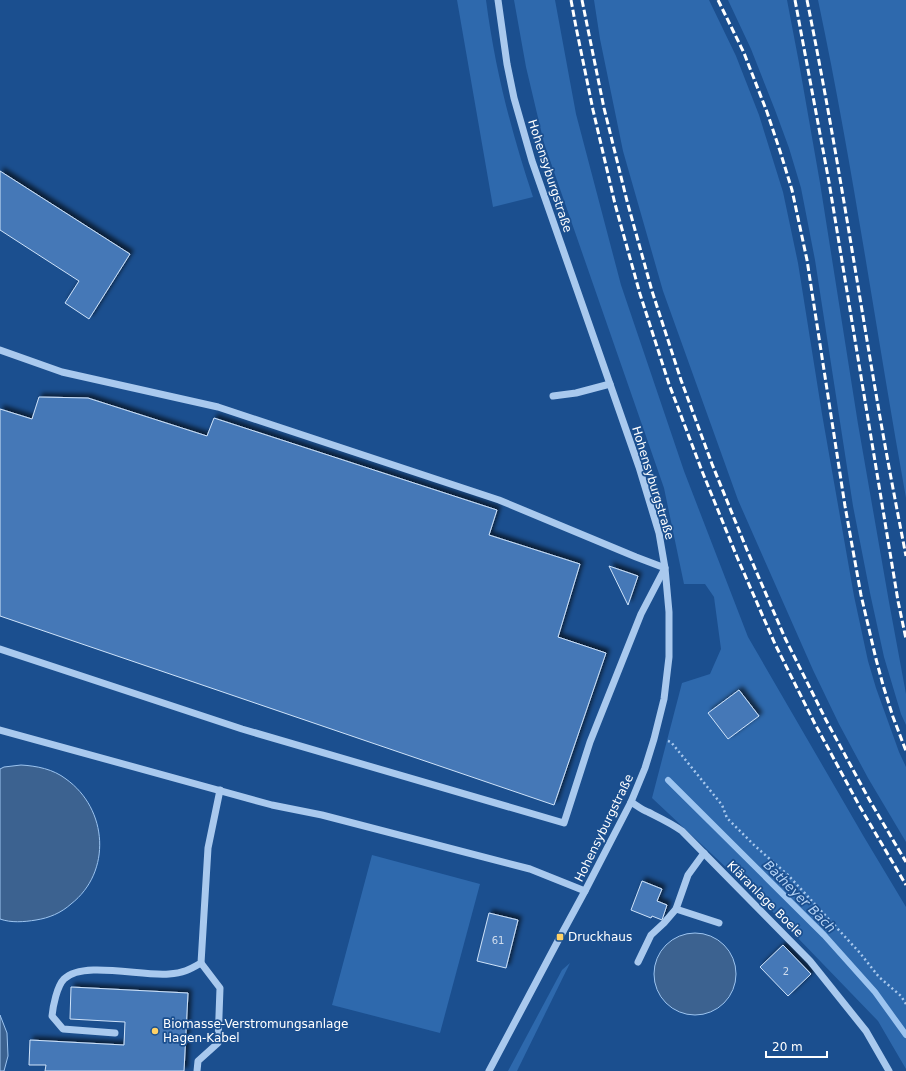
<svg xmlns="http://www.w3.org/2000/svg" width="906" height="1071" font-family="'DejaVu Sans',sans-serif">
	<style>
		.green { fill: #2e69ad }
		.water { fill: #3c6290; stroke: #9cc4f0 }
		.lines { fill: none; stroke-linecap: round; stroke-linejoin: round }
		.stream { stroke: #9cc4f0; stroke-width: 6 }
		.building { fill: #4478b7; stroke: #cfe3fa; filter: url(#shadow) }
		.path { stroke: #a9c9ee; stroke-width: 2.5; stroke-dasharray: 2 3; stroke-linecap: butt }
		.minor { stroke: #a9c9ee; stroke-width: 7 }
		.rail { stroke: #fff; stroke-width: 3; stroke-dasharray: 7 3; stroke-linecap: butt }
		.poi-dot { fill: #ffd166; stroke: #1b4f8f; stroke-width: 1.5 }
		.labels { text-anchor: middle; stroke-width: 3.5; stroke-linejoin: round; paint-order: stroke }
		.number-label { font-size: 10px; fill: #d0dded }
		.street-label { font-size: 12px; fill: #fff; stroke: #1b4f8f }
		.poi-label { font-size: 12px; fill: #fff; stroke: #1b4f8f; text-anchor: start }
		.water-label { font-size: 13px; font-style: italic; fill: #b5d3f5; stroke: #1b4f8f }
	</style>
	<defs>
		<filter id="shadow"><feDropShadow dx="3.5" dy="-3.5" stdDeviation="2" flood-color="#0009"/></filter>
	</defs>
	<rect width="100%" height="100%" fill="#1b4f8f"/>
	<g class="green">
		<path d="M457 0H486C495 69 511 131 533 197L493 207Z"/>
		<polygon points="514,0 555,0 576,114 621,285 684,471 748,637 864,837 906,907 906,1069 878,1021 766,905 652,798 682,683 710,674 721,649 714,597 705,584 684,584 664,488 544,143 526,67"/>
		<polygon points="594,0 709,0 736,56 759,115 783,192 798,263 822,414 854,596 868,661 876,688 899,752 906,767 906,842 868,778 839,724 813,670 738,500 663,291 623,151 600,39"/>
		<polygon points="728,0 787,0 799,63 820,183 858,424 889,602 906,694 906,725 901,714 884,657 870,593 853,506 815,260 801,188 789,148 775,110 751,49"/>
		<path d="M818 0H906V498C876 332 853 165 818 0Z"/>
		<polygon points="372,855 480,884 440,1033 332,1005"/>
		<polygon points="570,963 517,1071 508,1071 562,970"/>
	</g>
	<g class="water">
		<path d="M21 765C37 766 53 769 66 779 108 809 112 872 71 904 61 913 49 918 36 920 24 922 11 923 0 919V769L4 767Z"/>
		<circle cx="695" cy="974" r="41"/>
		<polygon points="0,1015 7,1033 8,1056 4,1071 0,1071"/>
	</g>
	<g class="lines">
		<polyline class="stream" points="668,780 824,935 875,992 906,1035"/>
	</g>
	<g class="building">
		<polygon points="0,171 130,254 89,319 65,303 79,281 0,230"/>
		<polygon points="39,397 88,398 207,436 214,418 497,510 489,535 580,564 558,637 606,653 554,805 0,616 0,409 32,419"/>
		<polygon points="609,566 638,576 628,605"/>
		<polygon points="739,690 759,716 728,739 708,713"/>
		<polygon points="642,881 662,889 657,901 667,905 662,920 652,916 651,918 631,910"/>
		<polygon points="489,913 518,920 506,968 477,961"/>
		<polygon points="783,945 811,974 788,996 760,967"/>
		<polygon points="71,987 188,993 184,1071 45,1071 46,1065 29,1065 30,1040 124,1045 125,1022 70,1019"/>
	</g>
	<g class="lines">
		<polyline class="path" points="668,741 671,742 722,805 727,818 755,846 788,875 860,953 879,977 901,996 906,1004"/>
		<g class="minor">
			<polyline points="0,350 62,372 218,407 499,500 636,557 665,568 641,614 590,742 564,823 242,729 0,649"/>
			<polyline points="553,396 576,393 610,384"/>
			<polyline points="0,730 272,805 322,815 530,869 585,891"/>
			<path d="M631 802C636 805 642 810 648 812 660 818 671 823 682 831L810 961 866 1031 889 1071"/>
			<polyline points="676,909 719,923"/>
			<polyline points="638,962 651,935 664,923 676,909 688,875 704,853"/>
			<path d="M115 1033 63 1029 52 1016C53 1006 57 986 64 979 83 960 143 977 169 974 183 973 189 970 201 963L208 848 220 790"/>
			<polyline points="197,1071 198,1061 218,1043 220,988 201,963"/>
			<polyline points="489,1071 560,937 585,891 631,802 645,768 654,739 664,699 669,657 669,612 665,568 659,533 639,467 532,161 514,98 507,64 498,0"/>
		</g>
		<g class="rail">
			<polyline points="571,0 576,27 593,110 615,204 640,294 669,384 702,471 737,557 775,644 815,724 860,807 906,885"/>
			<polyline points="582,0 604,108 627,201 652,291 681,380 712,464 747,550 785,638 826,720 870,801 906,862"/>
			<polyline points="718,0 744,53 767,112 780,151 792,190 807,260 845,506 861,595 876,659 883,685 893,717 906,751"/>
			<polyline points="795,0 829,182 898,601 906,639"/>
			<path d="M807 0C835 138 856 278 880 417 888 463 897 510 906 556"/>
		</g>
	</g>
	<g class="poi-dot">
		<rect x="556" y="933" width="8" height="8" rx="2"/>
		<circle cx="155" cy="1031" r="4"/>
	</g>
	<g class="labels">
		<g class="number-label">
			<text x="498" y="944">61</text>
			<text x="786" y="975">2</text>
		</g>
		<g class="street-label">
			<text transform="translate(550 176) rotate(72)" y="4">Hohensyburgstraße</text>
			<text transform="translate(653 483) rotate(73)" y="4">Hohensyburgstraße</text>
			<text transform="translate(604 828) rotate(-64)" y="4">Hohensyburgstraße</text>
			<text transform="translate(765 899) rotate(45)" y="4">Kläranlage Boele</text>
		</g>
		<g class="poi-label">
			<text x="568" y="941">Druckhaus</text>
			<text x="163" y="1028">Biomasse-Verstromungsanlage<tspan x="163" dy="14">Hagen-Kabel</tspan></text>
		</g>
		<g class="water-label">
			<text transform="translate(800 896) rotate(45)" y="5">Batheyer Bach</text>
		</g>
	</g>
	<path d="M766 1051v6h61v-6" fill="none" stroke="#ffffff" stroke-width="2"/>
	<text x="772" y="1051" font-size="12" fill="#ffffff" stroke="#1b4f8f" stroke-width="3" paint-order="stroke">20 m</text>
</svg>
